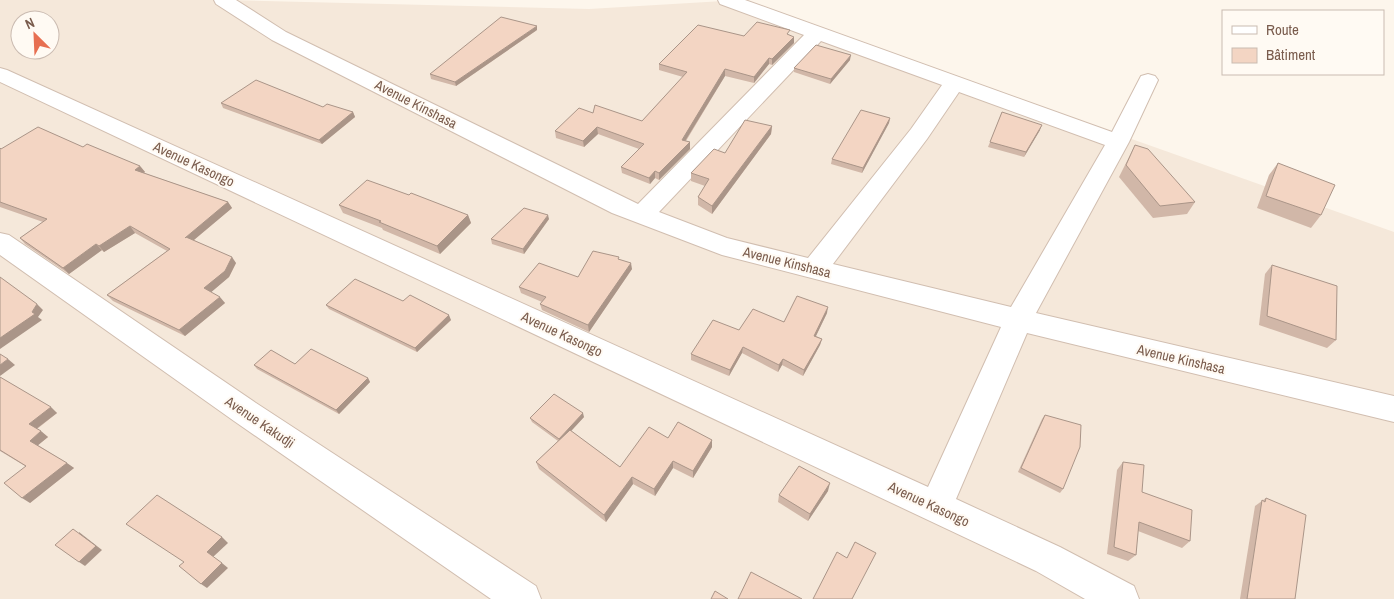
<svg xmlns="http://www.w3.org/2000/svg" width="1394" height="599" font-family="'Archivo Narrow',sans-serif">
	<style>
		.residential { fill: #f5e8da; fill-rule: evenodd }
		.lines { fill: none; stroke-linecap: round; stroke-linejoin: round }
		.street-casing { stroke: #d1beb0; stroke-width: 2 }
		.street { fill: #fff; fill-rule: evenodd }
		.wall { fill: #d1b7a8 }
		.shaded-wall { fill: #aa9588 }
		.building { fill: #f3d5c3; stroke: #aa9588 }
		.labels { text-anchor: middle; stroke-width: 4; stroke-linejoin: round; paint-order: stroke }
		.street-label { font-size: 14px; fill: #7a5c4d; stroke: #fffaf3 }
	</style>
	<rect width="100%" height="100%" fill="#fdf6ec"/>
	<path class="residential" d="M0 0H227L589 9 740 0 1394 232V599H0ZM20 20H50V50H20Z"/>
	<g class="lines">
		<defs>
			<g id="street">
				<path d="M214 0H236L286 32 638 204 804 35 720 4 718 0H745L1112 132 1141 76 1148 74 1155 76 1158 80 1129 142 1036 313 1394 396V422L1027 333 956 499 1060 547 1134 586 1139 599H1085L1036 571 0 82V68L7 70 928 487 1001 327 722 255 612 213 272 40 216 4ZM821 41 942 85 911 129 808 258 727 238 659 212ZM959 92 1105 145 1011 307 833 264 927 139Z"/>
				<polygon points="0,233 9,235 256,403 536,586 541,599 491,599 234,421 0,255"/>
			</g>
		</defs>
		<use href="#street" class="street-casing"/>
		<use href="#street" class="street"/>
	</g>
	<g class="wall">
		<polygon points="537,30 456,86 431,79 430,74"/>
		<polygon points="790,35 794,43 772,65 769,64 754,83 725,76 686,141 690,142 690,149 659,180 655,178 650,184 622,173 621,167 639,149 598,134 584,147 556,138 555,131 593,113 642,121 683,77 659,70 659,64 744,36"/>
		<polygon points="850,60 830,84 794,72 794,68"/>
		<polygon points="221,103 323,107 353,112 355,117 322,144 223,108"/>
		<polygon points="1002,112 1040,130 1024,157 988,147"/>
		<polygon points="890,118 889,123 862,173 831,164 832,159"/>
		<polygon points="772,126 771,134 712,214 698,205 698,197 705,186 691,181 691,173"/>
		<polygon points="1135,145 1195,202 1187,214 1153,218 1119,177"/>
		<polygon points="83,147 140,166 145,172 144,173 228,202 232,208 194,240 236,263 229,277 211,292 225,303 185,336 113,301 107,295 167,251 135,233 104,252 102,250 69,274 25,244 20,238 43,222 0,207 0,148 1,149"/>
		<polygon points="1278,163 1321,215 1311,228 1257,208 1269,175"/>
		<polygon points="339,205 468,215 471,223 440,254 383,230 382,228 343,213"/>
		<polygon points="549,219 524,254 492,244 491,239"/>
		<polygon points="619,259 632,269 589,332 542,310 540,304 542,302 521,293 519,287 578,277"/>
		<polygon points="1272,265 1336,340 1327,348 1259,325 1265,274"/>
		<polygon points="403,301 451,320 417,352 329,309 326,305"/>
		<polygon points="827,313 816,336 822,339 820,345 803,376 782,365 778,372 742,353 729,376 691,360 691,354 739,330"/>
		<polygon points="295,364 368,378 370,382 339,414 257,369 254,365"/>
		<polygon points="0,377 57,413 37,429 48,437 38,445 74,468 30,503 25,466 0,451"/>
		<polygon points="1045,415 1063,489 1060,493 1018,472 1042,419"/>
		<polygon points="584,417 571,431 620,467 668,438 712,440 712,447 693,478 673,468 655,496 633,484 606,522 539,469 536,462 558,441 532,422 530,418"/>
		<polygon points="1123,462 1142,492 1190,541 1182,548 1138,531 1136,555 1128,561 1107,554 1117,470"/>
		<polygon points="828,491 808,521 778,502 779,495"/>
		<polygon points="1266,498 1295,599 1240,599 1255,506"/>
	</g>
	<g class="shaded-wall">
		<polygon points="537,26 537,30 456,86 455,82"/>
		<polygon points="794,37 794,43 772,65 772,59"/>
		<polygon points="851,55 850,60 830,84 831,79"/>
		<polygon points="769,58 769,64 754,83 754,77"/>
		<polygon points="725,69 725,76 682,146 682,140"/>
		<polygon points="353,112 355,117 322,144 319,140"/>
		<polygon points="890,118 889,123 862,173 863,168"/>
		<polygon points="1042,125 1040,130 1024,157 1026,152"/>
		<polygon points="772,126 771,134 712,214 712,206"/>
		<polygon points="597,127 598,134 584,147 583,141"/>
		<polygon points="690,142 690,149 659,180 659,173"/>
		<polygon points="140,166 145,172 139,176 135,170"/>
		<polygon points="655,171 655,178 650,184 649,178"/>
		<polygon points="228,202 232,208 189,244 185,238"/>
		<polygon points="468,215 471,223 440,254 437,246"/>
		<polygon points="548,215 549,219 524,254 523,249"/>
		<polygon points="130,226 135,233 104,252 99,246"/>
		<polygon points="96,244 102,250 69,274 63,268"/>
		<polygon points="232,257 236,263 229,277 209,294 204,288"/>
		<polygon points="631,263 632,269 589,332 588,325"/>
		<polygon points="220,297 225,303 185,336 179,330"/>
		<polygon points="37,304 43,310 38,317 42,320 0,349 0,338 32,312"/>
		<polygon points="828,307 827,313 813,342 814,336"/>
		<polygon points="449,315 451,320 417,352 415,348"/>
		<polygon points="822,339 820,345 803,376 804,370"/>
		<polygon points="743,347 742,353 729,376 730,370"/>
		<polygon points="8,359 15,365 0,376 0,365"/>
		<polygon points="783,359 782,365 778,372 779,365"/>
		<polygon points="368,378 370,382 339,414 336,410"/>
		<polygon points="51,407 57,413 36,429 29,424"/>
		<polygon points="583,413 584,417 560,443 559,439"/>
		<polygon points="41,431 48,437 37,446 30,441"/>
		<polygon points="712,440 712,447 693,478 693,471"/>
		<polygon points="673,461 673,468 655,496 654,489"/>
		<polygon points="67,463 74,468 30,503 22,498"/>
		<polygon points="632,477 633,484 606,522 604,515"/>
		<polygon points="830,483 828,491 808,521 810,514"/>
		<polygon points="79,532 102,550 85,566 79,562"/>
		<polygon points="222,537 228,543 213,557 207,552"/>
		<polygon points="222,563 228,568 207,588 201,584"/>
	</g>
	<g class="building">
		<polygon points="501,17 537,26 455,82 430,74"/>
		<polygon points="757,22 790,30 787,34 794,37 772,59 769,58 754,77 725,69 682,140 690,142 659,173 655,171 649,178 621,167 644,144 597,127 583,141 555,131 579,108 593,113 595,105 642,121 687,72 659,64 698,25 744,36"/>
		<polygon points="816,45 851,55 831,79 794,68"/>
		<polygon points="256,80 323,107 327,104 353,112 319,140 221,103"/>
		<polygon points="861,110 890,118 863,168 832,159"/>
		<polygon points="1002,112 1042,125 1026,152 990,142"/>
		<polygon points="745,120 772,126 712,206 698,197 709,179 691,173 714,149 725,153"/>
		<polygon points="38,127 83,147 87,144 140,166 135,170 228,202 185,238 186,237 232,257 225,271 204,288 220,297 179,330 107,295 170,249 130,226 99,246 96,244 63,268 20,238 47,219 0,202 0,148 1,149"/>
		<polygon points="1135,145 1148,149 1195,202 1160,206 1126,165"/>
		<polygon points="1278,163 1335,185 1321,215 1266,196"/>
		<polygon points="367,180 409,195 411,193 468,215 437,246 379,222 381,221 339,205"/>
		<polygon points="524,208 548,215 523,249 491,239"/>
		<polygon points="593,251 619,257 618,259 631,263 588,325 540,304 546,297 519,287 539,263 578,277"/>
		<polygon points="1272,265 1337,286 1336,340 1267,316"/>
		<polygon points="0,277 37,304 32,312 35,314 0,338"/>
		<polygon points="355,279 403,301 410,295 449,315 415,348 326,305"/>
		<polygon points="797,296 828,307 814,336 822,339 804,370 783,359 779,365 743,347 730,370 691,354 713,320 739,330 753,309 784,322"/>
		<polygon points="311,349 368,378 336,410 254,365 271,350 295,364"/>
		<polygon points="0,354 8,359 0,365"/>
		<polygon points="0,377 51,407 29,424 41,431 30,441 67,463 22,498 4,483 26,466 0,450"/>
		<polygon points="554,394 583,413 559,439 530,418"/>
		<polygon points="1045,415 1081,425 1080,447 1063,489 1021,468"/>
		<polygon points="678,422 712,440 693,471 673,461 654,489 632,477 604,515 536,462 570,430 620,467 649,427 668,438"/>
		<polygon points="1123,462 1144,465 1142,492 1192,510 1190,541 1139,522 1136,555 1114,547"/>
		<polygon points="799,466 830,483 810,514 779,495"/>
		<polygon points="157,495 222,537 207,552 222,563 201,584 179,566 184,562 126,524"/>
		<polygon points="1266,498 1306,515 1295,599 1247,599 1262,500 1265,502"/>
		<polygon points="73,529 96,546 79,562 55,545"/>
		<polygon points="855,542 876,553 852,599 813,599 837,552 847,558"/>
		<polygon points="751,572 802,599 738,599"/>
		<polygon points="715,591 728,599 711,599"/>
	</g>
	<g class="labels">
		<g class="street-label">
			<text transform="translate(416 104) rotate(27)" y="5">Avenue Kinshasa</text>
			<text transform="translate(194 164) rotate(25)" y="5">Avenue Kasongo</text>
			<text transform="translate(787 262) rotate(14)" y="5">Avenue Kinshasa</text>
			<text transform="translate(562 334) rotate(25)" y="5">Avenue Kasongo</text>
			<text transform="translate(1181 359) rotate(13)" y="5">Avenue Kinshasa</text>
			<text transform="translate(260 422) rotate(34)" y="5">Avenue Kakudji</text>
			<text transform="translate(929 504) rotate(25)" y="5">Avenue Kasongo</text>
		</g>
	</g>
	<rect x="1222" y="10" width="162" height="65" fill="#fffaf3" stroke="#cabbb1"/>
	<rect x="1232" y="26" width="25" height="8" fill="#ffffff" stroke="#cabbb1"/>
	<text x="1266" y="35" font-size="15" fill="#7a5c4d">Route</text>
	<rect x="1232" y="48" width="25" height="15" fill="#f3d5c3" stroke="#cabbb1"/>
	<text x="1266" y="60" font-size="15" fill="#7a5c4d">Bâtiment</text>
	<g transform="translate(35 35) rotate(336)"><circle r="24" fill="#fffaf3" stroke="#cabbb1"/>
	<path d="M0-4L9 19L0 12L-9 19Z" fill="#e76f51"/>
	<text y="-8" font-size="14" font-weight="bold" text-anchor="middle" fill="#7a5c4d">N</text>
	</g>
</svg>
